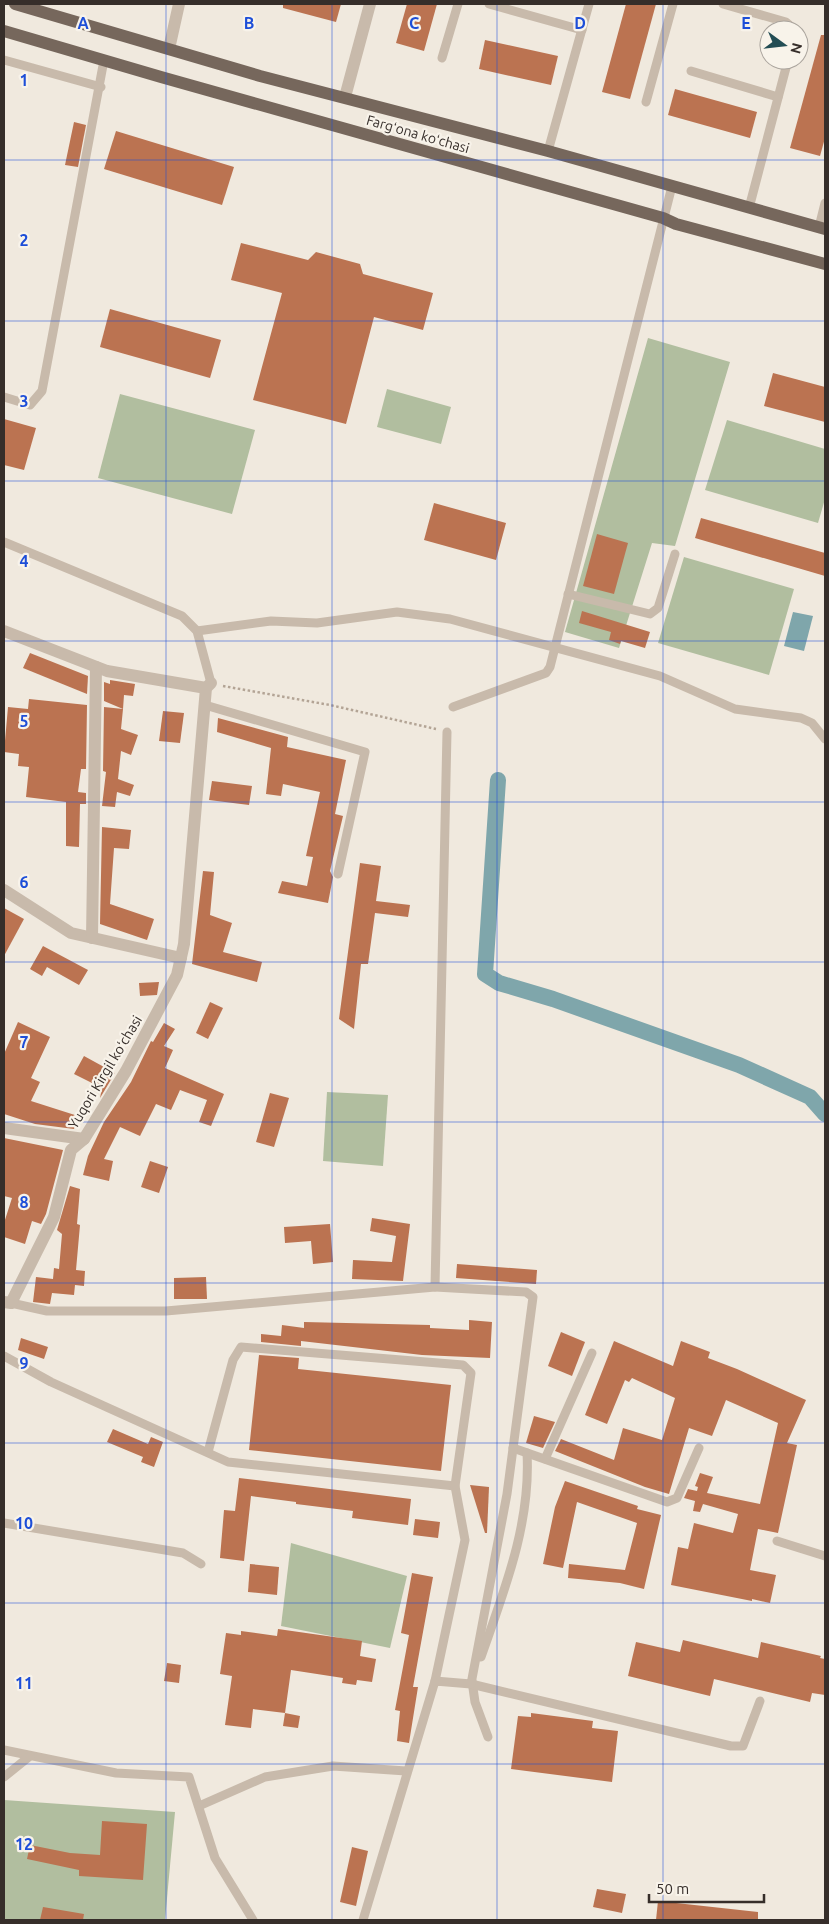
<svg xmlns="http://www.w3.org/2000/svg" width="829" height="1924" font-family="Ubuntu,sans-serif">
	<style>
		.green { fill: #b1be9f }
		.water { fill: #7fa6ab }
		.lines { fill: none; stroke-linecap: round; stroke-linejoin: round }
		.canal { stroke: #7fa6ab; stroke-width: 16 }
		.building { fill: #bb7351 }
		.path { stroke: #b3a495; stroke-width: 2.5; stroke-dasharray: 2.5 2.5; stroke-linecap: butt }
		.lane { stroke: #c8baab; stroke-width: 9 }
		.street { stroke: #c8baab; stroke-width: 12 }
		.primary { stroke: #76675c; stroke-width: 12 }
		.grid { fill: none; stroke: #1d4ed8; stroke-width: 1; stroke-opacity: 0.55 }
		.labels { text-anchor: middle; stroke-width: 4.5; stroke-linejoin: round; paint-order: stroke }
		.street-label { font-size: 14px; fill: #362e2a; stroke: #f8f3ea }
		.grid-label { font-size: 16px; text-anchor: middle; font-weight: bold; fill: #1d4ed8; stroke: #f8f3ea; stroke-width: 4.5; stroke-linejoin: round; paint-order: stroke }
	</style>
	<rect width="100%" height="100%" fill="#f0e9de"/>
	<g class="green">
		<polygon points="648,338 730,362 675,546 652,543 619,648 565,632"/>
		<polygon points="387,389 451,407 441,444 377,427"/>
		<polygon points="120,394 255,430 232,514 98,478"/>
		<polygon points="727,420 825,449 825,499 818,523 705,490"/>
		<polygon points="684,557 794,589 769,675 658,643"/>
		<polygon points="327,1092 388,1095 383,1166 323,1161"/>
		<polygon points="291,1543 407,1576 390,1648 281,1626"/>
		<polygon points="4,1800 175,1812 165,1920 4,1920"/>
	</g>
	<polygon class="water" points="793,612 813,616 804,651 784,646"/>
	<g class="lines">
		<polyline class="canal" points="498,780 485,974 499,983 553,999 739,1065 810,1097 825,1114"/>
	</g>
	<g class="building">
		<polygon points="283,4 341,4 336,22 283,8"/>
		<polygon points="407,4 437,4 424,51 396,43"/>
		<polygon points="626,4 656,4 630,99 602,92"/>
		<polygon points="821,35 825,35 825,138 820,156 790,148"/>
		<polygon points="485,40 558,56 551,85 479,69"/>
		<polygon points="675,89 757,112 750,138 668,115"/>
		<polygon points="74,122 86,125 78,167 65,165"/>
		<polygon points="116,131 234,167 222,205 104,169"/>
		<polygon points="241,243 308,260 316,252 360,264 363,274 433,293 423,330 374,317 346,424 253,400 282,293 231,280"/>
		<polygon points="110,309 221,340 210,378 100,347"/>
		<polygon points="773,373 825,387 825,422 764,406"/>
		<polygon points="4,419 36,428 24,470 4,465"/>
		<polygon points="434,503 506,523 496,560 424,540"/>
		<polygon points="701,518 825,553 825,576 695,538"/>
		<polygon points="597,534 628,543 614,594 583,586"/>
		<polygon points="582,611 650,632 645,648 621,641 620,644 609,640 611,632 579,623"/>
		<polygon points="30,653 88,676 87,694 23,668"/>
		<polygon points="110,680 135,684 133,696 124,695 123,709 104,701 104,682 110,684"/>
		<polygon points="29,699 87,705 86,769 81,769 78,792 86,793 86,804 80,804 79,847 66,846 66,802 26,797 29,767 18,766 19,754 4,752 8,707 28,709"/>
		<polygon points="104,707 123,709 121,729 138,735 131,755 121,751 118,779 134,785 130,796 117,792 115,807 102,806 106,772 103,771"/>
		<polygon points="163,711 184,713 180,743 159,741"/>
		<polygon points="218,718 288,737 287,747 346,760 335,814 343,816 330,871 333,877 328,903 278,893 282,881 307,886 313,857 306,856 320,792 283,784 281,796 266,794 271,748 217,732"/>
		<polygon points="212,781 252,786 249,805 209,800"/>
		<polygon points="102,827 131,830 129,849 114,848 110,904 154,919 147,940 100,924"/>
		<polygon points="360,863 381,866 376,901 410,905 408,917 375,913 368,964 361,964 354,1029 339,1019"/>
		<polygon points="203,871 214,872 210,915 232,923 223,952 262,962 257,982 192,964"/>
		<polygon points="4,908 24,919 4,956"/>
		<polygon points="43,946 88,970 79,985 47,967 42,976 30,969"/>
		<polygon points="159,982 157,995 140,996 139,983"/>
		<polygon points="210,1002 223,1008 208,1039 196,1033"/>
		<polygon points="18,1022 50,1037 31,1078 40,1082 31,1101 78,1116 74,1129 35,1124 4,1114 4,1054"/>
		<polygon points="164,1023 175,1029 164,1046 173,1050 165,1068 224,1094 211,1126 199,1122 207,1100 180,1090 171,1110 156,1104 140,1136 120,1127 104,1159 113,1161 109,1181 83,1175 88,1156 104,1122 131,1082 151,1041 153,1042"/>
		<polygon points="84,1056 115,1073 100,1098 102,1088 74,1074"/>
		<polygon points="270,1093 289,1098 274,1147 256,1142"/>
		<polygon points="4,1138 63,1150 46,1214 41,1224 32,1221 25,1244 4,1237 4,1223 12,1198 4,1196"/>
		<polygon points="150,1161 168,1167 159,1193 141,1187"/>
		<polygon points="70,1186 80,1189 77,1224 80,1225 76,1270 85,1271 84,1286 75,1285 74,1295 52,1293 50,1304 33,1302 36,1277 53,1279 54,1268 59,1269 62,1234 57,1230"/>
		<polygon points="372,1218 410,1224 403,1281 352,1279 353,1260 392,1262 396,1236 370,1231"/>
		<polygon points="330,1224 333,1262 313,1264 311,1241 285,1243 284,1227"/>
		<polygon points="457,1264 537,1270 536,1284 456,1278"/>
		<polygon points="206,1277 207,1299 174,1299 174,1278"/>
		<polygon points="469,1320 492,1322 490,1358 422,1355 301,1341 301,1346 261,1342 261,1334 281,1336 282,1325 304,1328 304,1322 430,1325 430,1328 469,1330"/>
		<polygon points="561,1332 585,1342 572,1376 548,1366"/>
		<polygon points="21,1338 48,1347 44,1359 18,1350"/>
		<polygon points="614,1341 673,1366 681,1341 710,1352 708,1358 737,1369 806,1400 787,1443 797,1445 778,1533 758,1529 750,1570 776,1575 770,1603 752,1599 752,1601 671,1585 678,1547 688,1549 694,1523 733,1533 738,1514 703,1504 700,1512 693,1511 695,1501 684,1498 688,1489 697,1491 698,1487 695,1486 700,1473 713,1477 707,1493 760,1504 778,1423 726,1400 712,1436 689,1428 669,1494 645,1487 555,1451 561,1439 614,1460 623,1428 662,1440 675,1398 632,1378 629,1382 625,1380 607,1424 585,1415"/>
		<polygon points="259,1355 299,1358 298,1369 451,1385 441,1471 249,1450"/>
		<polygon points="534,1416 555,1422 543,1448 526,1443"/>
		<polygon points="113,1429 148,1444 151,1437 163,1442 154,1467 141,1462 143,1457 107,1442"/>
		<polygon points="239,1478 411,1499 408,1525 352,1518 353,1511 296,1504 296,1502 251,1496 244,1561 220,1558 224,1510 235,1511"/>
		<polygon points="565,1481 638,1506 637,1509 661,1515 644,1589 620,1583 568,1578 569,1564 625,1570 637,1523 577,1502 563,1568 543,1564 555,1507"/>
		<polygon points="470,1485 489,1487 487,1533 485,1533"/>
		<polygon points="415,1519 440,1522 438,1538 413,1535"/>
		<polygon points="250,1564 279,1567 277,1595 248,1592"/>
		<polygon points="412,1573 433,1577 413,1687 418,1687 409,1743 397,1741 400,1711 395,1710 409,1635 401,1633"/>
		<polygon points="278,1629 362,1641 360,1656 376,1659 372,1682 357,1680 356,1685 342,1683 343,1678 291,1670 285,1713 253,1709 251,1728 225,1725 232,1676 220,1674 226,1633 241,1635 241,1631 277,1636"/>
		<polygon points="683,1640 758,1658 761,1642 821,1656 820,1658 825,1659 825,1695 812,1693 810,1702 714,1679 710,1696 628,1676 636,1642 680,1652"/>
		<polygon points="167,1663 181,1665 179,1683 164,1681"/>
		<polygon points="285,1713 300,1716 298,1728 283,1726"/>
		<polygon points="531,1713 593,1721 592,1728 618,1731 612,1782 511,1769 518,1716 531,1717"/>
		<polygon points="102,1821 147,1824 143,1880 79,1876 79,1870 27,1859 30,1845 70,1853 100,1855"/>
		<polygon points="352,1847 368,1851 356,1906 340,1902"/>
		<polygon points="597,1889 626,1894 622,1913 593,1907"/>
		<polygon points="658,1901 758,1912 758,1920 656,1920"/>
		<polygon points="43,1907 84,1914 83,1920 40,1920"/>
	</g>
	<g class="lines">
		<polyline class="path" points="223,686 330,705 436,729"/>
		<g class="lane">
			<polyline points="489,4 582,30"/>
			<polyline points="723,4 786,22 795,30"/>
			<polyline points="442,58 458,4"/>
			<polyline points="4,60 101,87"/>
			<polyline points="691,71 778,97"/>
			<polyline points="646,102 673,4"/>
			<polyline points="548,151 589,4"/>
			<polyline points="749,208 788,60"/>
			<polyline points="819,227 825,203"/>
			<polyline points="4,397 30,405 42,391 104,60"/>
			<polyline points="4,542 182,616 197,631 211,683"/>
			<polyline points="568,594 650,614 658,608 675,554"/>
			<polyline points="197,631 271,621 317,623 397,612 450,619 660,676 735,709 801,718 812,723 825,739"/>
			<polyline points="205,705 365,752 338,874"/>
			<polyline points="453,707 546,673 550,667 672,186"/>
			<polyline points="11,1303 47,1311 166,1311 435,1287"/>
			<polyline points="4,1356 51,1382 228,1462 455,1486"/>
			<polyline points="513,1448 667,1502 677,1498 699,1448"/>
			<polyline points="208,1452 233,1360 241,1347 463,1365 471,1373 455,1486 465,1540 435,1681"/>
			<polyline points="545,1459 592,1353"/>
			<polyline points="4,1523 183,1553 201,1564"/>
			<polyline points="777,1541 825,1556"/>
			<path d="M481 1657C504 1591 531 1524 527 1453"/>
			<polyline points="472,1681 475,1702 488,1737"/>
			<polyline points="471,1684 731,1746 743,1746 760,1701"/>
			<polyline points="4,1750 116,1773 189,1777 215,1858 253,1920"/>
			<polyline points="4,1777 30,1756"/>
			<polyline points="199,1806 265,1777 333,1766 406,1771"/>
			<polyline points="363,1920 435,1681 471,1684 507,1494 533,1297 526,1292 435,1287 447,732"/>
		</g>
		<g class="street">
			<polyline points="169,49 179,4"/>
			<polyline points="345,97 370,4"/>
			<polyline points="4,631 107,671 206,688"/>
			<polyline points="4,890 71,933 181,958"/>
			<polyline points="92,938 96,667"/>
			<polyline points="4,1128 84,1139"/>
			<polyline points="4,1302 11,1303 54,1217 71,1150 84,1139 126,1071 177,975 184,944 206,688 211,683"/>
		</g>
		<g class="primary">
			<polyline points="15,4 260,76 548,151 825,229"/>
			<polyline points="4,31 161,77 663,218 676,224 825,264"/>
		</g>
	</g>
	<path class="grid" d="M166 4V1920M332 4V1920M497 4V1920M663 4V1920M4 160H825M4 321H825M4 481H825M4 641H825M4 802H825M4 962H825M4 1122H825M4 1283H825M4 1443H825M4 1603H825M4 1764H825"/>
	<g class="labels">
		<g class="street-label">
			<text transform="translate(418 134) rotate(16)" y="5">Fargʻona koʻchasi</text>
			<text transform="translate(105 1072) rotate(-59)" y="5">Yuqori Kirgil koʻchasi</text>
		</g>
	</g>
	<g class="grid-label">
		<text x="83" y="29">A</text>
		<text x="249" y="29">B</text>
		<text x="414" y="29">C</text>
		<text x="580" y="29">D</text>
		<text x="746" y="29">E</text>
		<text x="24" y="86">1</text>
		<text x="24" y="246">2</text>
		<text x="24" y="407">3</text>
		<text x="24" y="567">4</text>
		<text x="24" y="727">5</text>
		<text x="24" y="888">6</text>
		<text x="24" y="1048">7</text>
		<text x="24" y="1208">8</text>
		<text x="24" y="1369">9</text>
		<text x="24" y="1529">10</text>
		<text x="24" y="1689">11</text>
		<text x="24" y="1850">12</text>
	</g>
	<rect width="829" height="1924" fill="none" stroke="#362e2a" stroke-width="10"/>
	<g transform="translate(784 45) rotate(105)"><circle r="24" fill="#f8f3ea" stroke="#aaa49d"/>
	<path d="M0-4L9 19L0 12L-9 19Z" fill="#234d54"/>
	<text y="-8" font-size="14" font-weight="bold" text-anchor="middle" fill="#362e2a">N</text>
	</g>
	<path d="M649 1894v8h115v-8" fill="none" stroke="#362e2a" stroke-width="2.5"/>
	<text x="656" y="1894" font-size="15" fill="#362e2a" stroke="#f8f3ea" stroke-width="4" paint-order="stroke">50 m</text>
</svg>
